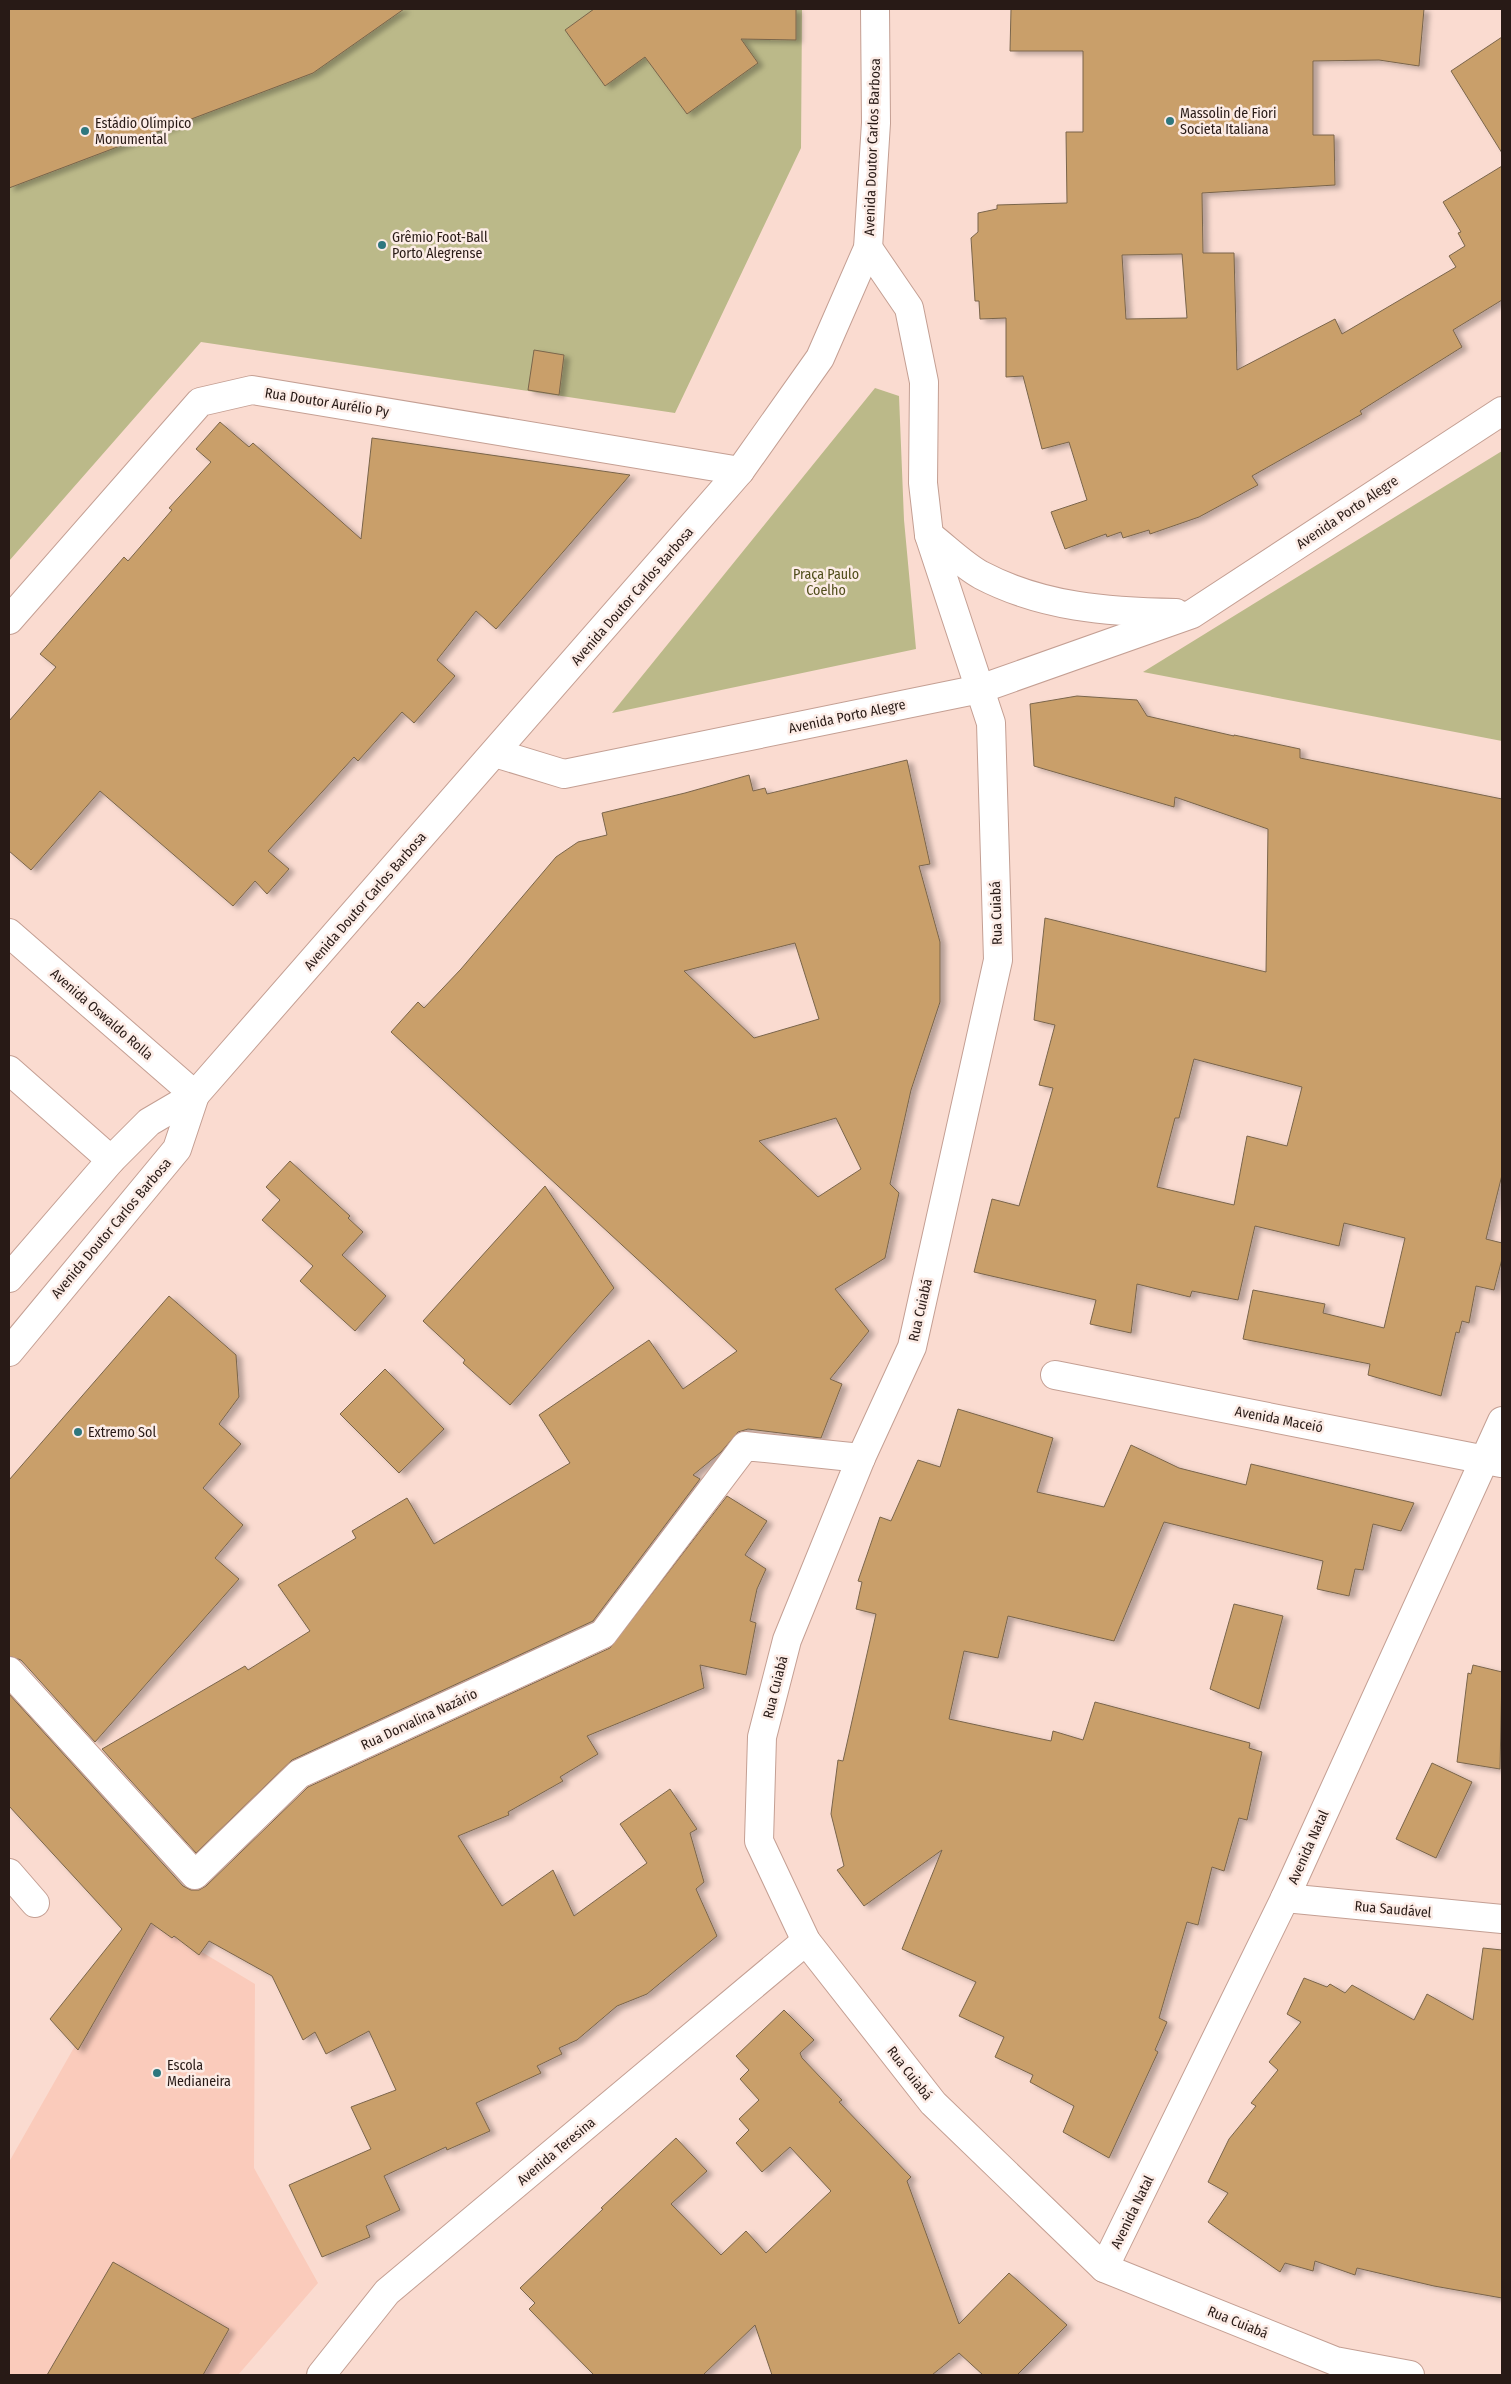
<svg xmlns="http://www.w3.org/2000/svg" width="1511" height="2384" font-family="'Fira Sans Condensed',sans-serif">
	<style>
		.built { fill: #facbbb }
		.green { fill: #bbb989 }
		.building { fill: #c99f6a; stroke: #7a654b; fill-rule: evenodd; filter: url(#shadow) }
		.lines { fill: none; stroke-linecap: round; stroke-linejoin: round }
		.minor-casing { stroke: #c49f93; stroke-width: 30 }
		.minor { stroke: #fff; stroke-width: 28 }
		.poi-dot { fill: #2e777e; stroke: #fcece6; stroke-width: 2 }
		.labels { text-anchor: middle; stroke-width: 5; stroke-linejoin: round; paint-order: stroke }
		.poi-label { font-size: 14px; fill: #281a16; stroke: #fcece6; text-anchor: start }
		.street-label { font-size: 14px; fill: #281a16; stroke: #fcece6 }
		.park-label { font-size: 14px; fill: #514e1c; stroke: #fcece6 }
	</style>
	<defs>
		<filter id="shadow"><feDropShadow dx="5.5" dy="3" stdDeviation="2.5" flood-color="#0004"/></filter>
	</defs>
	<rect width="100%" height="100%" fill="#fadbd0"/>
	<polygon class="built" points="147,1919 255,1984 254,2168 318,2283 238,2375 9,2375 9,2162"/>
	<g class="green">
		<polygon points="9,9 802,9 801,148 675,413 201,342 9,561"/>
		<polygon points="875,388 899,396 904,520 916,649 612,713"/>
		<polygon points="1502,451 1502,741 1143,672"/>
	</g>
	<g class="building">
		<polygon points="9,9 404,9 313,73 9,188"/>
		<polygon points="594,9 796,9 796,40 741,39 758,63 687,114 645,57 605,86 565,30"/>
		<path d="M1011 9H1424L1419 66 1379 60 1313 61V135H1334L1335 185 1202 193 1203 253H1234L1237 370 1335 319 1342 334 1456 267 1449 256 1465 246 1458 233 1461 232 1443 202 1502 166V300L1453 330 1462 347 1360 411 1362 414 1252 476 1258 485 1199 517 1150 534 1149 530 1123 538 1121 532 1107 537 1106 534 1065 549 1051 512 1087 500 1069 442 1042 449 1023 376 1006 377V318L980 319 979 301H975L971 238 978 232V213L997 209V205L1067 203 1066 132H1083V51H1010ZM1182 254 1187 318 1126 319 1122 255Z"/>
		<polygon points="1502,37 1502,153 1451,71"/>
		<polygon points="534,350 564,355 559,395 528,390"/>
		<polygon points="220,422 249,447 253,443 361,539 372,438 630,475 496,629 476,611 437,660 455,676 414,723 402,712 358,761 354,757 268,851 289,869 267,894 255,881 233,906 100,791 31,870 9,851 9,721 56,667 40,654 124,557 128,561 172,510 169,508 211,462 196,449"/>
		<path d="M1077 696 1137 700 1147 716 1234 736V735L1300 749V758L1502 799V1175L1486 1239 1502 1243V1259L1494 1290 1476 1286 1469 1323 1462 1321 1459 1333 1456 1332 1441 1396 1368 1375 1370 1364 1243 1339 1253 1290 1325 1304 1323 1313 1384 1328 1405 1238 1344 1223 1339 1246 1255 1226 1238 1300 1192 1291 1190 1297 1137 1284 1131 1333 1090 1324 1096 1300 974 1272 992 1199 1019 1206 1053 1088 1039 1085 1055 1025 1034 1020 1045 918 1266 972 1268 829 1175 797 1174 807 1034 766 1030 704ZM1194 1059 1302 1087 1287 1146 1247 1136 1234 1205 1157 1187 1175 1118H1179Z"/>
		<path d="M907 760 930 864 919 866 940 942V1002L911 1090 890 1184 899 1193 885 1258 835 1289 869 1331 830 1379 842 1384 821 1438 748 1429 738 1432 721 1452 693 1475 700 1479 593 1621 292 1760 196 1853 102 1749 245 1666 248 1670 310 1631 278 1585 356 1538 352 1531 407 1498 434 1544 570 1463 539 1415 649 1340 683 1389 737 1351 391 1032 418 1002 424 1008 461 969 556 857 578 842 607 835 602 813 685 793 749 775 753 791 765 788 767 794ZM795 943 819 1019 754 1038 684 971ZM836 1118 861 1169 818 1197 759 1141Z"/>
		<polygon points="290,1161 350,1216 348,1218 363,1232 342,1255 386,1296 355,1331 300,1281 313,1266 262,1220 280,1200 266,1187"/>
		<polygon points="545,1186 614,1288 510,1405 463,1363 465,1360 423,1321"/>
		<polygon points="169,1296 236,1355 239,1397 219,1424 241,1444 203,1488 243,1525 215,1558 239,1579 95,1742 21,1660 9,1656 9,1480"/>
		<polygon points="385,1369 444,1429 399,1473 340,1414"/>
		<polygon points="958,1409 1053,1438 1037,1492 1104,1507 1131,1445 1179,1468 1246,1485 1251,1464 1414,1503 1401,1531 1373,1524 1363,1570 1355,1569 1349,1596 1317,1589 1323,1561 1164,1522 1114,1641 1008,1616 998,1658 964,1651 949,1719 1051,1741 1053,1731 1083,1740 1095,1702 1250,1743 1249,1748 1262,1752 1247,1820 1239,1818 1224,1871 1212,1867 1198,1925 1187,1922 1159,2018 1167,2022 1155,2050 1158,2052 1109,2158 1063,2132 1074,2106 1030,2082 1033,2075 995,2057 1004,2037 959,2016 976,1982 902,1949 942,1850 864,1906 837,1870 844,1866 831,1814 838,1760 843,1761 876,1614 856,1609 862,1582 858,1581 880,1517 891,1521 918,1460 940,1467"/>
		<polygon points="727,1496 767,1521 745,1555 766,1569 757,1589 750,1621 756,1623 746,1675 700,1665 704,1688 587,1736 598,1754 560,1777 563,1781 508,1812 509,1815 458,1836 502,1906 553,1870 574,1916 647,1863 620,1824 670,1789 697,1829 690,1833 704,1882 696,1889 717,1936 647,1994 617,2006 577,2040 559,2048 562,2054 537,2066 541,2073 476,2103 490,2131 447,2150 446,2147 384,2176 400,2210 366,2226 370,2237 322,2257 289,2185 371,2149 351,2107 396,2090 369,2031 326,2054 315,2032 303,2040 272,1976 209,1941 199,1955 174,1936 172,1938 151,1923 78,2050 50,2019 122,1929 9,1806 9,1694 183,1886 191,1890 199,1890 206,1886 308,1787 610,1648"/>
		<polygon points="1234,1604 1283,1616 1259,1709 1210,1689"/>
		<polygon points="1473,1665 1502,1672 1500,1769 1457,1762 1468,1673 1471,1674"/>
		<polygon points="1432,1763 1472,1782 1436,1858 1396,1839"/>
		<polygon points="1483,1948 1502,1950 1502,2298 1434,2286 1357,2268 1355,2275 1315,2261 1313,2271 1285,2263 1280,2272 1208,2222 1228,2193 1208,2182 1229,2139 1256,2106 1251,2103 1278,2070 1269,2062 1301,2022 1287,2014 1304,1978 1327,1987 1330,1984 1345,1993 1352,1985 1414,2020 1427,1994 1473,2020"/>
		<polygon points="784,2010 814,2040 800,2053 802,2058 842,2100 839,2102 911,2177 907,2181 959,2324 1009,2273 1067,2325 1017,2375 983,2375 959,2353 932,2375 772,2375 755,2325 703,2375 594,2375 529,2309 535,2303 520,2288 603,2209 601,2208 676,2138 707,2171 671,2204 721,2255 746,2231 766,2253 831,2191 790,2147 762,2172 736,2143 749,2130 739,2119 759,2100 740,2079 749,2070 736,2056"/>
		<polygon points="113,2262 229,2329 203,2375 47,2375"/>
	</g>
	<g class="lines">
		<defs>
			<g id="minor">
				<polyline points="868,248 909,308 924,382 923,483 929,535 991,723 998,960 912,1347 861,1458 787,1640 762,1737 759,1841 806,1941 933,2103 1104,2268 1335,2361 1410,2375"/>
				<path d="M929 535C946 548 963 565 981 575 1042 607 1108 612 1176 613"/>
				<polyline points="9,620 200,402 252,390 740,471"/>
				<polyline points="495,753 564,774 980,689 1192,614 1502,411"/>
				<polyline points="9,933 195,1095"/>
				<polyline points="9,1070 111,1160"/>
				<polyline points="9,1278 111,1160 149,1122 195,1095 740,471 820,358 868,248 876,123 875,9"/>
				<polyline points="9,1352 177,1149 195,1095"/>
				<polyline points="1055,1375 1501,1463"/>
				<polyline points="9,1671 195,1875 299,1774 603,1634 745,1446 861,1458"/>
				<polyline points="9,1873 35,1903"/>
				<polyline points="1285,1898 1502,1919"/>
				<polyline points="1104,2268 1285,1898 1502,1421"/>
				<polyline points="321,2375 387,2292 806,1941"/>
			</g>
		</defs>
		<use href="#minor" class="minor-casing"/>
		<use href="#minor" class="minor"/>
	</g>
	<g class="poi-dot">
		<circle cx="1170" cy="121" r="5"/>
		<circle cx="85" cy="131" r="5"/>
		<circle cx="382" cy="245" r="5"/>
		<circle cx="78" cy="1432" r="5"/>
		<circle cx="157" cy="2073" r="5"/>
	</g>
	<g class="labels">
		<g class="poi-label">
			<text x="1180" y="118">Massolin de Fiori<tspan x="1180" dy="16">Societa Italiana</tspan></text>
			<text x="95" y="128">Estádio Olímpico<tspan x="95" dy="16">Monumental</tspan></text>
			<text x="392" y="242">Grêmio Foot-Ball<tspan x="392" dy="16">Porto Alegrense</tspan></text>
			<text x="88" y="1437">Extremo Sol</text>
			<text x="167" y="2070">Escola<tspan x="167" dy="16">Medianeira</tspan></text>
		</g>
		<g class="street-label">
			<text transform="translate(872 147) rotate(-88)" y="5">Avenida Doutor Carlos Barbosa</text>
			<text transform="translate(327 402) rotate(9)" y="5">Rua Doutor Aurélio Py</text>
			<text transform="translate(1347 512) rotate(-34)" y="5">Avenida Porto Alegre</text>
			<text transform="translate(632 596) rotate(-49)" y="5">Avenida Doutor Carlos Barbosa</text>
			<text transform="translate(847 716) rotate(-12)" y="5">Avenida Porto Alegre</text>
			<text transform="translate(365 901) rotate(-49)" y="5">Avenida Doutor Carlos Barbosa</text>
			<text transform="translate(996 913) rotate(-92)" y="5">Rua Cuiabá</text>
			<text transform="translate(102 1014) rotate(41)" y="5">Avenida Oswaldo Rolla</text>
			<text transform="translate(111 1228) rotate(-50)" y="5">Avenida Doutor Carlos Barbosa</text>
			<text transform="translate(920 1310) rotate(-77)" y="5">Rua Cuiabá</text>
			<text transform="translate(1279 1419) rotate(11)" y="5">Avenida Maceió</text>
			<text transform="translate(775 1687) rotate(-76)" y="5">Rua Cuiabá</text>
			<text transform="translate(419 1719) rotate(-25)" y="5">Rua Dorvalina Nazário</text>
			<text transform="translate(1308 1847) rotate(-66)" y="5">Avenida Natal</text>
			<text transform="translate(1393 1909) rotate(5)" y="5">Rua Saudável</text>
			<text transform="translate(910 2073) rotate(52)" y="5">Rua Cuiabá</text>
			<text transform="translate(556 2151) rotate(-40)" y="5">Avenida Teresina</text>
			<text transform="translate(1132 2212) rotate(-64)" y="5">Avenida Natal</text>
			<text transform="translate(1238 2322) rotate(22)" y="5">Rua Cuiabá</text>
		</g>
		<g class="park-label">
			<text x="826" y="579">Praça Paulo<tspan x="826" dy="16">Coelho</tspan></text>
		</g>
	</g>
	<rect width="1511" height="2384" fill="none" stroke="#281a16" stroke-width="20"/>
</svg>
